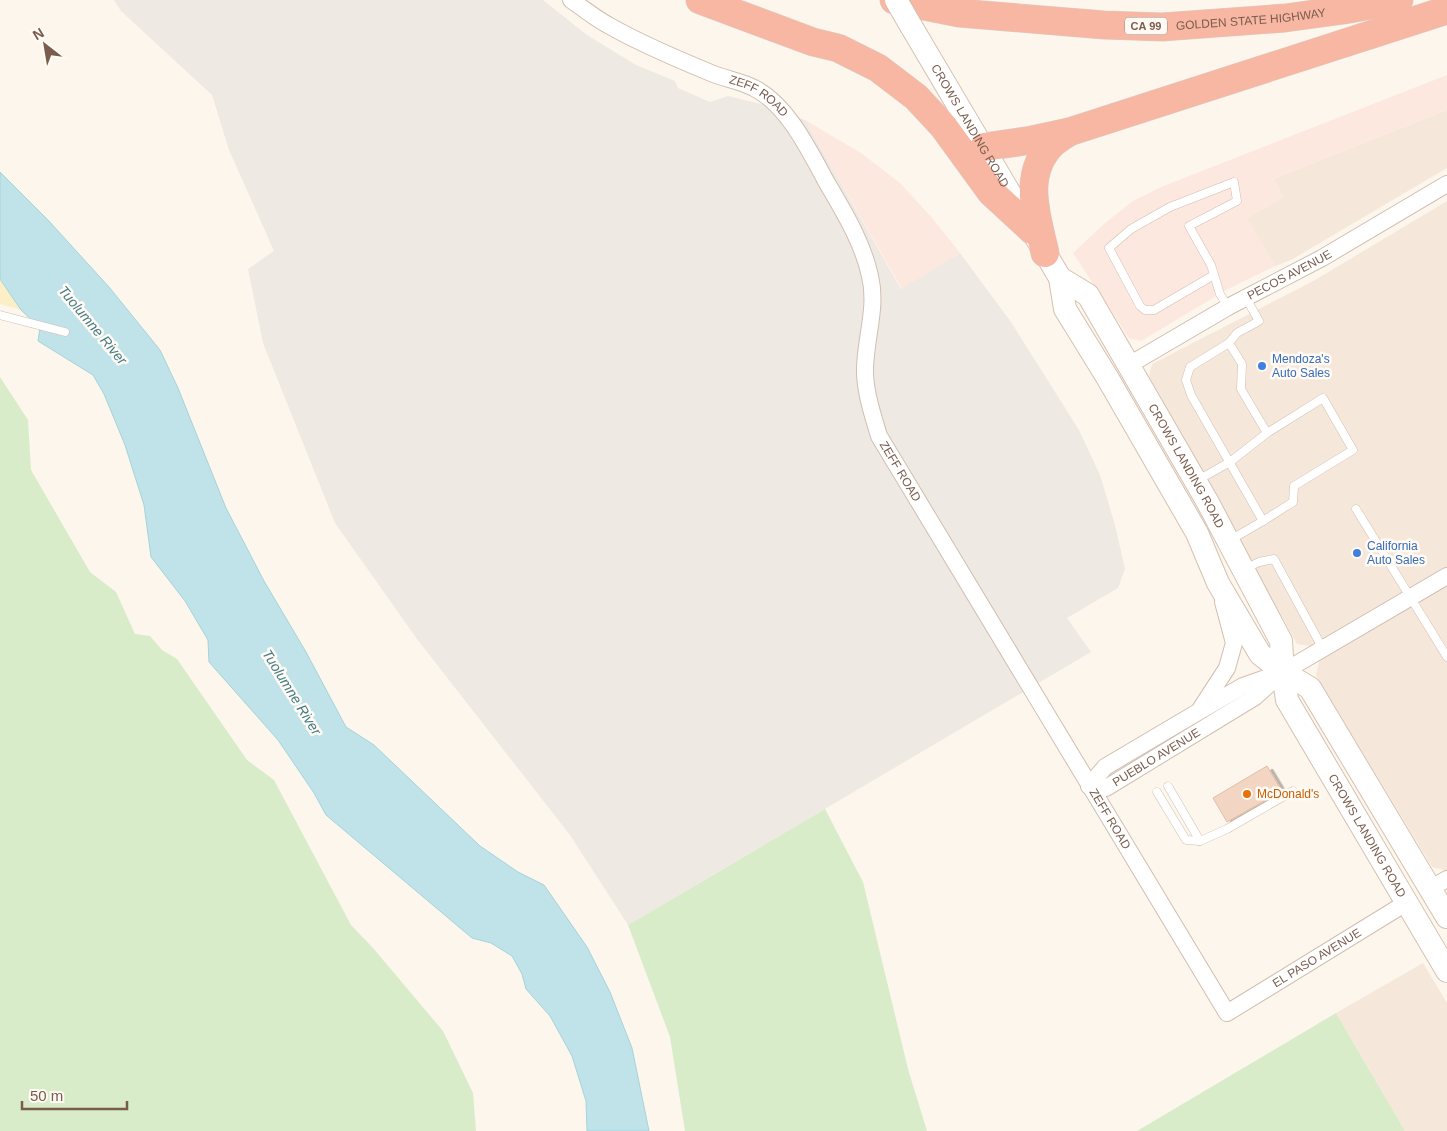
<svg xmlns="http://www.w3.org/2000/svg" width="1447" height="1131" font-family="Arial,sans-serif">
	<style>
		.residential { fill: #f5e8da }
		.commercial { fill: #fde8e0 }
		.industrial { fill: #efe9e4 }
		.green { fill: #d8ecc9 }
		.sand { fill: #fcefc7 }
		.water { fill: #bfe3e8; stroke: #a5d3da }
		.building { fill: #f3d5c3; stroke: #e6bba3; filter: url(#shadow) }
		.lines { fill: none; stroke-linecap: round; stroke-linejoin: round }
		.service-casing { stroke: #d1beb0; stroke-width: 9 }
		.minor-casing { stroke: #d1beb0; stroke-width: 18 }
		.secondary-casing { stroke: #d6c0b0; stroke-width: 24 }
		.motorway-casing { stroke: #dad1cd; stroke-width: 29 }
		.service { stroke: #fff; stroke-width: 8 }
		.minor { stroke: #fff; stroke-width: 16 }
		.secondary { stroke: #fff; stroke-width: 22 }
		.motorway { stroke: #f7b7a3; stroke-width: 28 }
		.secondary-bridge-casing { stroke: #d6c0b0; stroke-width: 24; stroke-linecap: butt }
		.secondary-bridge { stroke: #fff; stroke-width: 22 }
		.shop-dot { fill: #3f7fe0; stroke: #fffaf3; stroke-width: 2 }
		.food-dot { fill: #e8710a; stroke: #fffaf3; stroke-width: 2 }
		.labels { text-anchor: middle; stroke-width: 5; stroke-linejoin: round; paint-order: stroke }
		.shield { fill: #fffaf3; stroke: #a28b7f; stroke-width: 1 }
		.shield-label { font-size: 11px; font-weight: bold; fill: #7a5c4d }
		.street-label { font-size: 12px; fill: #7a5c4d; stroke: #fffaf3 }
		.shop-label { font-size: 12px; fill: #366cbe; stroke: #fffaf3; text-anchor: start }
		.food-label { font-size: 12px; fill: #c56008; stroke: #fffaf3; text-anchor: start }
		.water-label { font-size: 14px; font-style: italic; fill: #437c86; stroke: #fffaf3 }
	</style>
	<defs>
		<filter id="shadow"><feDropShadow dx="5.5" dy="3" stdDeviation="0" flood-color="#0004"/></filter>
	</defs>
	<rect width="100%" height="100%" fill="#fdf6ec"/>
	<g class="residential">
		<polygon points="1447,110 1447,168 1291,260 1275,266 1246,218 1284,197 1273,179"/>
		<polygon points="1447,201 1447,875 1444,870 1432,867 1316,675 1319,662 1310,646 1297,644 1149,376 1152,364 1315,280"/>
		<polygon points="1423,963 1447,1003 1447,1131 1405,1131 1336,1013"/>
	</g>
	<g class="commercial">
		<polygon points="1447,75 1447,110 1273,179 1284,197 1247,218 1275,266 1228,289 1141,341 1129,338 1073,253 1105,223 1133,201 1161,187"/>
		<polygon points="805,120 861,153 900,183 933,219 960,253 902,289"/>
	</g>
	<polygon class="industrial" points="114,0 543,0 587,35 636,65 675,81 678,88 710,102 728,96 761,104 805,120 901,289 960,253 1011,322 1079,430 1100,475 1115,525 1125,569 1118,588 1067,618 1091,652 628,925 570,835 417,639 335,523 263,343 248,269 274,251 229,150 212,95 121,11"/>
	<g class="green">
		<polygon points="0,377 28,420 31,470 90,572 116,592 135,634 150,636 162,650 177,659 247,760 274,780 351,925 373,948 443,1031 473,1093 476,1131 0,1131"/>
		<polygon points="825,809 863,882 908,1069 927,1131 685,1131 670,1037 628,925"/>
		<polygon points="1336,1013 1405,1131 1137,1131"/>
	</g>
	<polygon class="sand" points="0,279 21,310 0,304"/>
	<polygon class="water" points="0,172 48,220 109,287 160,350 178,388 226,508 264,581 306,652 346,727 374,745 480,846 518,872 544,885 587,947 610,992 632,1048 649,1131 587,1131 586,1101 572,1056 550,1016 526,989 522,974 512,956 491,943 472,938 326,815 314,793 278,740 209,662 208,640 185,601 151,557 144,505 125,445 104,394 93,375 38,341 40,328 21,310 0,279"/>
	<polygon class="building" points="1267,766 1282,791 1227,822 1213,798"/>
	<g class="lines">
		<defs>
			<g id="service">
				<polyline points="1214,275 1154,310 1145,310 1140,306 1109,248 1131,229 1170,207 1234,182 1237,201 1189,226 1211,265 1220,294 1228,307"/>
				<polyline points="0,315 65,332"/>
				<polyline points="1229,343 1190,367 1186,380 1191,395 1263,521 1293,502 1294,486 1353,450 1323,398 1267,433 1241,389 1242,364 1229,343 1237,333 1259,321 1246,298"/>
				<polyline points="1196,481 1230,462 1267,433"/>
				<polyline points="1356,509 1447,657"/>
				<polyline points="1230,540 1263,521"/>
				<polyline points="1245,569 1259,562 1274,559 1323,649"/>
				<polyline points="1168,786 1200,841 1227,829 1293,791"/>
				<polyline points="1157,792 1186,840 1200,841"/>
			</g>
			<g id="minor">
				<path id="s1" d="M571 0C583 8 595 18 608 25 641 44 677 59 711 73 725 79 741 81 754 88 788 105 810 152 827 183 844 212 863 243 870 276 878 309 864 341 865 374 866 395 873 416 879 436L1227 1013 1406 903"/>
				<path id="s2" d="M1129 365 1228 307 1322 258 1447 184"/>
				<polyline points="1201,708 1227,668 1234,643 1223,602"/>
				<polyline points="1089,786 1105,767 1198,712 1243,686 1283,672 1447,576"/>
				<path id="s3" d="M1089 786 1106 788 1255 697 1276 678"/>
				<polyline points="1430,889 1447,879"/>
			</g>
			<g id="secondary">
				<path id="s4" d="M911 26 1060 278 1065 309 1107 377 1197 533 1218 583 1260 654 1283 672 1287 700 1447 971"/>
				<path id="s5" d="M1060 278 1088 295 1207 501 1281 641 1283 672 1310 688 1447 917"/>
			</g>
			<g id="motorway">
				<polyline points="700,0 813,42 838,48 878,68 916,97 943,126 991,192 1032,230"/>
				<path id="s6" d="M894 0 959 13 1104 25 1162 27 1285 18 1344 10 1399 0"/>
				<polyline points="984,147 1032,140 1069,132 1447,10"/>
				<path d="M1045 253C1037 216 1021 174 1053 143 1058 139 1064 135 1069 132"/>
			</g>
		</defs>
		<use href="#service" class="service-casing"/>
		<use href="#minor" class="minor-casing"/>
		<use href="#secondary" class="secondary-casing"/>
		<use href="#motorway" class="motorway-casing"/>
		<use href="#service" class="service"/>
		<use href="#minor" class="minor"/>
		<use href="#secondary" class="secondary"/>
		<use href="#motorway" class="motorway"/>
		<defs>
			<polyline id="secondary-bridge" points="896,0 911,26"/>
		</defs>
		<use href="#secondary-bridge" class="secondary-bridge-casing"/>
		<use href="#secondary-bridge" class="secondary-bridge"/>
	</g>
	<g class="shop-dot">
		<circle cx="1262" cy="366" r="5"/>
		<circle cx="1357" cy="553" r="5"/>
	</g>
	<circle class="food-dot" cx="1247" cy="794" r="5"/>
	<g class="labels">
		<rect class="shield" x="1125" y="17.5" width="42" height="17" rx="4"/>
		<g class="shield-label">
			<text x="1146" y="30">CA 99</text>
		</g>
		<g class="street-label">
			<text dy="4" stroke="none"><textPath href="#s6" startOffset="359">GOLDEN STATE HIGHWAY</textPath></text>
			<text dy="4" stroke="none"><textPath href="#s1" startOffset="212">ZEFF ROAD</textPath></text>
			<text dy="4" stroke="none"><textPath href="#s4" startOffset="116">CROWS LANDING ROAD</textPath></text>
			<text dy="4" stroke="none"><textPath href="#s2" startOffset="184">PECOS AVENUE</textPath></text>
			<text dy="4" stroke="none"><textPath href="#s5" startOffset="230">CROWS LANDING ROAD</textPath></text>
			<text dy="4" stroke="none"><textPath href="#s1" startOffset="632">ZEFF ROAD</textPath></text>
			<text dy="4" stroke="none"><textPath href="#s3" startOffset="76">PUEBLO AVENUE</textPath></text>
			<text dy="4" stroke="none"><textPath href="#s1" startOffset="1038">ZEFF ROAD</textPath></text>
			<text dy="4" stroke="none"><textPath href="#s4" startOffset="936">CROWS LANDING ROAD</textPath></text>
			<text dy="4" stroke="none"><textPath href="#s1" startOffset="1370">EL PASO AVENUE</textPath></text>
		</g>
		<g class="shop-label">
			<text x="1272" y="363">Mendoza's<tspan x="1272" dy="14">Auto Sales</tspan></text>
			<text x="1367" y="550">California<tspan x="1367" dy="14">Auto Sales</tspan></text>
		</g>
		<g class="food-label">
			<text x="1257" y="798">McDonald's</text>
		</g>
		<g class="water-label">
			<text transform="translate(93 325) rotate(50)" y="5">Tuolumne River</text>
			<text transform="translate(292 692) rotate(58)" y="5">Tuolumne River</text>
		</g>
	</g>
	<g transform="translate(45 45) rotate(329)" stroke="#fffaf3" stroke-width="4" paint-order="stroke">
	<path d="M0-4L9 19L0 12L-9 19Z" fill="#7a5c4d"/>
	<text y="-8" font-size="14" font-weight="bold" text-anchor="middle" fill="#7a5c4d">N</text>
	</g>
	<path d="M22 1101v8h105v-8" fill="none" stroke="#7a5c4d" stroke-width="2.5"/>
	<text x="30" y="1101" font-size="15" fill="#7a5c4d" stroke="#fffaf3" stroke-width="4" paint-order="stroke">50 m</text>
</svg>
